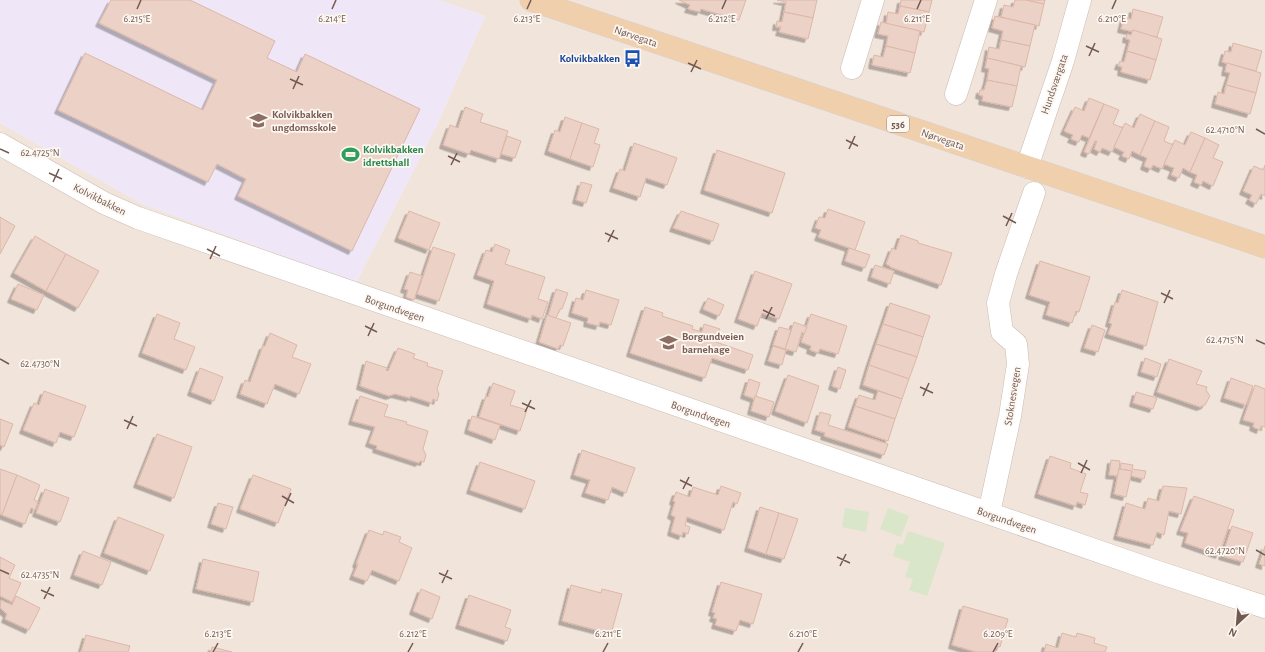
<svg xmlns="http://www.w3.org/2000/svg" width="1265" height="652" font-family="'Alegreya Sans',sans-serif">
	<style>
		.residential { fill: #f1e4da }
		.education { fill: #efe7f7 }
		.green { fill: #d9e6ca }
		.building { fill: #ecd1c6; stroke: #ddb7a8; filter: url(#shadow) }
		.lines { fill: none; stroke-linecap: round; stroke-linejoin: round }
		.minor-casing { stroke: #cbbab2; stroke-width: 23 }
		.major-casing { stroke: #d8d1ce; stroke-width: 23 }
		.minor { stroke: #fff; stroke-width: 22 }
		.major { stroke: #f0cfac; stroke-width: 22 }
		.ticks { fill: none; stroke: #725951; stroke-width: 1.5 }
		.labels { text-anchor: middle; stroke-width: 3.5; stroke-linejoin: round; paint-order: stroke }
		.shield { fill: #fdf7f1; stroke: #9c8881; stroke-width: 1 }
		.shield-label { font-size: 10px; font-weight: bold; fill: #725951 }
		.street-label { font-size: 11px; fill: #725951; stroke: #fdf7f1 }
		.transit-label { font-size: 11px; font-weight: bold; fill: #164399; stroke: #fdf7f1; text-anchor: end }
		.education-label { font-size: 11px; font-weight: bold; fill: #785e54; stroke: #fdf7f1; text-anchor: start }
		.leisure-label { font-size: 11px; font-weight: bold; fill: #27864d; stroke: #fdf7f1; text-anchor: start }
		.ticks-label { font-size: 10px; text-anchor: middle; fill: #725951; stroke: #fdf7f1; stroke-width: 3.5; stroke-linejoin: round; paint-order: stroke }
	</style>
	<defs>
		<filter id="shadow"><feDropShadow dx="-3.5" dy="3.5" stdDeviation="0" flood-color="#0004"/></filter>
	</defs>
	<rect width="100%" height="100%" fill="#faf3eb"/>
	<polygon class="residential" points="438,0 1265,0 1265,652 0,652 0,123 142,204 356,283 438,123 485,16"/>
	<polygon class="education" points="0,0 438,0 485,16 438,123 356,283 142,204 0,123"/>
	<g class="green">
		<polygon points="845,508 869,512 866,532 842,527"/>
		<polygon points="888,508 909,516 901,537 880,529"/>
		<polygon points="908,531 945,543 927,596 909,590 913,579 905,577 910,562 893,556 897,543 903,545"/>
	</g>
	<g class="building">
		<polygon points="111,0 190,0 275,41 267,58 297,72 305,54 420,109 352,251 238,196 246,179 217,164 208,182 58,110 85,53 203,110 217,80 99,23"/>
		<polygon points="679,0 746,0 739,20 701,9 700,12 688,9 690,5"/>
		<polygon points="777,0 817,0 813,18 784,12 786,2"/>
		<polygon points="901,0 932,0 929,12 900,6"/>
		<polygon points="1015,0 1026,0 1044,4 1039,26 1001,17 1004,5 1013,7"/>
		<polygon points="1026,0 1045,0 1044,4"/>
		<polygon points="900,6 929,12 924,32 886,24 888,12 898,14"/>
		<polygon points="1133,9 1163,17 1157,37 1121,29 1124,17 1131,19"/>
		<polygon points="784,12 813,18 808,39 779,32 781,27 776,27 777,21 782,22"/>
		<polygon points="995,16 1035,25 1030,46 1001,40 1003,31 992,28"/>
		<polygon points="881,22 920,31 915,53 886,46 888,36 878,34"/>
		<polygon points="1133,30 1162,39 1156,60 1127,51 1130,40 1126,39 1127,34 1131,35"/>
		<polygon points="1001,40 1030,46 1025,67 987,58 989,47 999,49"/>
		<polygon points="1233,43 1262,51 1256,71 1222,62 1225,51 1231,52"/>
		<polygon points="886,46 915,53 910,73 872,65 874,55 883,57"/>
		<polygon points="1127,51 1156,60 1150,80 1121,72 1122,67 1118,66 1120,61 1124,62"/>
		<polygon points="987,58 1021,66 1017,86 987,80 989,69 985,68"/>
		<polygon points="1227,63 1261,73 1256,93 1226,85 1230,73 1225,72"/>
		<polygon points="987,80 1017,86 1012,107 982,101 983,96 979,95 980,90 984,90"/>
		<polygon points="1226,85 1256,93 1250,114 1215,104 1218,92 1224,94"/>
		<polygon points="1089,98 1104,104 1089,138 1082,135 1079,142 1071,139 1073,135 1064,131 1075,107 1084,111"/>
		<polygon points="1104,104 1119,110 1113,124 1123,128 1112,152 1102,148 1100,152 1094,149 1097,141 1095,141 1089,154 1084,152"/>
		<polygon points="465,107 483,114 480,122 508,131 499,159 471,150 469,154 443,145 450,125 458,128"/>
		<polygon points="1140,114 1155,121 1140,155 1132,151 1129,159 1122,156 1124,152 1114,147 1125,123 1134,128"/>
		<polygon points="565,117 582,123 570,159 548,151 555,130 560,132"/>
		<polygon points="1155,121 1169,127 1164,141 1173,145 1162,169 1153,165 1151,169 1144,166 1147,158 1140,155"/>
		<polygon points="582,123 599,129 594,143 600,145 593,167 570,159"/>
		<polygon points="1191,132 1205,138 1190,172 1183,168 1179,178 1171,175 1174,168 1164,164 1175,140 1185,145"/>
		<polygon points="507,136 521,141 515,158 501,154"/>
		<polygon points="1205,138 1219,145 1213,158 1223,162 1213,186 1203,181 1201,185 1194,182 1197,175 1190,172"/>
		<polygon points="634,143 677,158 667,185 646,178 640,197 613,188 620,169 625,171"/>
		<polygon points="717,150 785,173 772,213 704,190"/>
		<polygon points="1265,165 1265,196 1261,194 1256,204 1249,200 1252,195 1243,191 1254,166 1263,170"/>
		<polygon points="581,182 592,185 586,203 576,200"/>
		<polygon points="828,209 865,222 855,250 818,237 821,230 815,228 819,217 825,218"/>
		<polygon points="409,211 440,223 429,250 398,238"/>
		<polygon points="681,211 719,224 713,241 673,228"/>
		<polygon points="0,217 15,226 0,254"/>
		<polygon points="901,235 918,241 918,243 952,253 941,285 890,267 890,266 886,264 892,248 896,250"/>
		<polygon points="35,236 66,254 46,291 14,273"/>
		<polygon points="495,244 510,250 505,264 545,277 538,299 548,302 542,319 532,315 531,319 487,304 494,281 477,275 486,250 492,252"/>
		<polygon points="433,247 455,254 439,301 417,294"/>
		<polygon points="849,248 870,255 865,268 845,261"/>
		<polygon points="66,254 99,271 78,308 46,291"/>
		<polygon points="1040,261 1090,277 1079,312 1076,311 1072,323 1046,315 1050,302 1029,295"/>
		<polygon points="875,265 894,271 890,284 871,277"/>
		<polygon points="755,271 792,284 779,319 762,313 757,326 738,319"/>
		<polygon points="410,272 422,276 414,300 406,297 408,290 404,289"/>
		<polygon points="18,284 44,295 37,310 11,299"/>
		<polygon points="556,289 568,293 562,309 560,309 556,318 548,316"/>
		<polygon points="586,290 619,300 611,325 600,322 599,326 587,323 588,318 572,313 576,298 583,300"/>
		<polygon points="1122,290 1158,302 1146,346 1108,334 1112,324 1109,323 1115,302 1118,303"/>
		<polygon points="708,298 724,305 719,316 703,309"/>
		<polygon points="890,303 930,316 923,337 883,324"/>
		<polygon points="645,307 663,313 662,316 693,326 692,329 702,332 704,324 720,329 716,342 753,355 748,370 712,358 705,378 630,353"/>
		<polygon points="157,314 180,323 174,339 195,347 186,370 142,353"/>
		<polygon points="811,314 847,326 838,354 820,349 818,353 810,350 811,346 801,342"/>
		<polygon points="547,315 571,323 563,346 560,345 558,349 539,342"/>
		<polygon points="794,322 807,327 804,334 802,332 796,352 785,349"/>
		<polygon points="883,324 923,337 917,357 876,344"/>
		<polygon points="1092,325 1105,330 1098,352 1084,348"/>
		<polygon points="779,327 791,330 785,349 773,345"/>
		<polygon points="270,333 297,345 292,357 311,364 299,394 275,384 267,404 240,394 245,380 250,382 263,346 265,346"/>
		<polygon points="876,344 917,357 909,379 869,365"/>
		<polygon points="773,346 786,350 782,365 768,361"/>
		<polygon points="398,348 415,354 413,358 428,363 427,366 443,371 437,389 439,394 437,401 433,399 432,403 410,396 410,398 395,394 389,396 360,386 366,361 387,368 386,370 388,371"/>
		<polygon points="1145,358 1161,364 1157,377 1141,372"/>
		<polygon points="1169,359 1202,371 1196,384 1207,387 1206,390 1210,396 1205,405 1200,407 1157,392"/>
		<polygon points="869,365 909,379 902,399 863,385"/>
		<polygon points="838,367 846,370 840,389 832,386"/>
		<polygon points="200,368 223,377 214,401 191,392"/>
		<polygon points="788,375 819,386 807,423 775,411"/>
		<polygon points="1231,378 1253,386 1246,405 1224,398"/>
		<polygon points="749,379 760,383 755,399 744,395"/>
		<polygon points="493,383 515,391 510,405 527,410 520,431 479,417 486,396 488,397"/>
		<polygon points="1255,385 1265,389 1265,427 1261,426 1260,430 1253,427 1254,423 1243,420"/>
		<polygon points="44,391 86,406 74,437 60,432 56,443 23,430 34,403 39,405"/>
		<polygon points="878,391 902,399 895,419 855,406 859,395 875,400"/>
		<polygon points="1136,392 1157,398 1153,409 1133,403"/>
		<polygon points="360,396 388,405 384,416 407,422 406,424 428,431 423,449 426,455 424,462 420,461 419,463 376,449 377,446 369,443 375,427 352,421"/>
		<polygon points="755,396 774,402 769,417 751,411"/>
		<polygon points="855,406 895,419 888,441 848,427"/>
		<polygon points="820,412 831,415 828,425 888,444 884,455 824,436 825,433 815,430"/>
		<polygon points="472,416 500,425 495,440 468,430"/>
		<polygon points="0,419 13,424 4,447 0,445"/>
		<polygon points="157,434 192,447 174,498 137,484"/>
		<polygon points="582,450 635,468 626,493 612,487 608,500 585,493 590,480 574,475"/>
		<polygon points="1050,456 1071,463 1070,468 1086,474 1080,492 1088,494 1085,505 1077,502 1076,506 1038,494"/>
		<polygon points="1111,460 1120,461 1118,476 1109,475"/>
		<polygon points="480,462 535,481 525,509 470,490"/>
		<polygon points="1121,463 1133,465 1132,469 1146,471 1144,479 1131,476 1132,471 1120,469"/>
		<polygon points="0,469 17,475 2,515 0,514"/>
		<polygon points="1119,469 1132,471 1126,497 1114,494"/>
		<polygon points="17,475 40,485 34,500 38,502 35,510 31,508 25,524 2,515"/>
		<polygon points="253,475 291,489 278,523 240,509"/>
		<polygon points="721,486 741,493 737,504 733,502 724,530 687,517 685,525 690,527 688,534 683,532 682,536 671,532 675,517 671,515 675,502 673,501 676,492 690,497 693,487 718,495"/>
		<polygon points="1163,486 1187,488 1181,514 1169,511 1164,535 1157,532 1153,545 1117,536 1126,503 1145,509 1148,498 1159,501"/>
		<polygon points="45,489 69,498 60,522 36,513"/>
		<polygon points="1194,496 1234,510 1219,555 1185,543 1188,533 1180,531"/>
		<polygon points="218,503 233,507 226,529 211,524"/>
		<polygon points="760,507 779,513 766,554 748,548"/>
		<polygon points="779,513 798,519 784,559 766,554"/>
		<polygon points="118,517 164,535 150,571 104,553"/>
		<polygon points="1232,526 1253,533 1243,562 1222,556"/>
		<polygon points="369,530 383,535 384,531 401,537 399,542 412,548 399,581 372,570 367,581 353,576 358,564 356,564"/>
		<polygon points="1265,546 1265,566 1259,564"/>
		<polygon points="83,551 111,562 102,585 74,575"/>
		<polygon points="0,557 15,565 9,578 21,583 12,602 0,596"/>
		<polygon points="203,559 259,572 253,602 196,589"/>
		<polygon points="721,582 762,594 753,624 740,620 736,631 715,625 717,619 713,618 715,613 712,612"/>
		<polygon points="571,585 601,593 602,589 622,594 611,634 562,621"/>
		<polygon points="421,589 440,597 432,619 413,611"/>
		<polygon points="469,595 511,610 505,627 511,629 507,641 459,625"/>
		<polygon points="16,596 40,608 29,630 5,619 7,614 0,608 1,600 12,605"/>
		<polygon points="963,606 1008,619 1000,647 996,646 995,652 976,652 952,645"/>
		<polygon points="1062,633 1076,637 1077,633 1095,638 1094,643 1107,647 1105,652 1044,652 1046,644 1058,648"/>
		<polygon points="86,635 130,646 128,652 81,652"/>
		<polygon points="212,647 232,652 211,652"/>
	</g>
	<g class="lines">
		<defs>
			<g id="minor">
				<polyline points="852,68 873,0"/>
				<polyline points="956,94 986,0"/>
				<polyline points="0,144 104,203 138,218 1158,572 1265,607"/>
				<polyline points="1027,167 1063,61 1080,0"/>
				<polyline points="989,513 1010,416 1018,364 1016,344 1002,332 998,303 1006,274 1034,193"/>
			</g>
			<polyline id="major" points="531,0 1265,247"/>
		</defs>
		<use href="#minor" class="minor-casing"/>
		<use href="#major" class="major-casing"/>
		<use href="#minor" class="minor"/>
		<use href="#major" class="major"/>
	</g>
	<path class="ticks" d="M137 9 141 0M332 9 336 0M527 9 531 0M722 9 726 0M917 9 921 0M1112 9 1116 0M1086 46 1099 52M1089 56 1095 43M688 63 701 69M691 72 697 60M290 79 303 85M293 89 299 76M1256 129 1265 134M846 140 858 146M0 149 9 153M849 149 855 136M448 156 460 162M451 165 457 153M49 173 62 179M53 182 59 169M1003 216 1016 223M1006 226 1012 213M605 233 618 239M608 242 614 230M207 249 220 256M210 259 216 246M1161 293 1173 299M1164 303 1170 290M763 310 775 316M766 319 772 307M365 326 377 332M368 336 374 323M1256 340 1265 344M0 359 9 364M920 387 933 393M923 396 929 383M522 403 535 409M525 412 531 400M124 420 137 426M127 429 133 416M1078 463 1090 470M1081 473 1087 460M680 480 692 486M683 489 689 477M282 496 294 503M285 506 291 493M1256 550 1265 555M837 557 850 563M840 566 846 554M0 570 9 574M439 573 452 579M442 583 448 570M41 590 54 596M44 599 50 587M213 652 218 643M408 652 413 643M603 652 608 643M798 652 803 643M993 652 998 643"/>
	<defs>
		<symbol id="bus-bare" viewBox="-9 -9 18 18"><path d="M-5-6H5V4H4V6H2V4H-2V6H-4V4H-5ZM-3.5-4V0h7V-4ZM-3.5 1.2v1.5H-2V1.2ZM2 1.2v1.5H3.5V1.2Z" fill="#1a4fb4" stroke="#fdf7f1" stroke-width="2.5" paint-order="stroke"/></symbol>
		<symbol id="school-bare" viewBox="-9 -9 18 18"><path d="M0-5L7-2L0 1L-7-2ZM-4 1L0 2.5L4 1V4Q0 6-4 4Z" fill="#8d6e63" stroke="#fdf7f1" stroke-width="2.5" paint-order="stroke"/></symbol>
		<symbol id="stadium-bare" viewBox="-9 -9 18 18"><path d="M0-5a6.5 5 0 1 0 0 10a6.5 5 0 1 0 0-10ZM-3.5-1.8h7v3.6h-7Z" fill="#2e9e5b" stroke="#fdf7f1" stroke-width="2.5" paint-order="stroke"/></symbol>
	</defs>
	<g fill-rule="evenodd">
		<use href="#bus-bare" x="620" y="46" width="25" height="25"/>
		<use href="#school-bare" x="246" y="108" width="25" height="25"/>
		<use href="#stadium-bare" x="338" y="142" width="25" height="25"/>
		<use href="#school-bare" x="656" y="330" width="25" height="25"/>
	</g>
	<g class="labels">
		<rect class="shield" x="887" y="116" width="22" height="16" rx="3"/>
		<g class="shield-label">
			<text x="898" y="128">536</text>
		</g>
		<g class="street-label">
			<text transform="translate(636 36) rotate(19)" y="4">Nørvegata</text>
			<text transform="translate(1054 84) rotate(-71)" y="4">Hundsværgata</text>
			<text transform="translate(943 139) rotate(19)" y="4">Nørvegata</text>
			<text transform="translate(100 199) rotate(27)" y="4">Kolvikbakken</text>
			<text transform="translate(395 308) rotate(19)" y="4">Borgundvegen</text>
			<text transform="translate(1012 396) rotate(-81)" y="4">Stoknesvegen</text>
			<text transform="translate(701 414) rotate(19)" y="4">Borgundvegen</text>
			<text transform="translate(1007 520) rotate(19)" y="4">Borgundvegen</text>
		</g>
		<g class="transit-label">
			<text x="620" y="62">Kolvikbakken</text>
		</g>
		<g class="education-label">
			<text x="272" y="118">Kolvikbakken<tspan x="272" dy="13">ungdomsskole</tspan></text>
			<text x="682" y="340">Borgundveien<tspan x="682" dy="13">barnehage</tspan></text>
		</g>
		<g class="leisure-label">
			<text x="363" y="153">Kolvikbakken<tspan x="363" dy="13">idrettshall</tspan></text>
		</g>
	</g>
	<g class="ticks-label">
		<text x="137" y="22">6.215°E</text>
		<text x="332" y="22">6.214°E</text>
		<text x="527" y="22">6.213°E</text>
		<text x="722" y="22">6.212°E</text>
		<text x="917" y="22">6.211°E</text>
		<text x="1112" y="22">6.210°E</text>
		<text x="1225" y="133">62.4710°N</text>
		<text x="40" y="156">62.4725°N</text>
		<text x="1225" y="343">62.4715°N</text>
		<text x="40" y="367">62.4730°N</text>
		<text x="1225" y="554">62.4720°N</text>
		<text x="40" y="578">62.4735°N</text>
		<text x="218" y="637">6.213°E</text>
		<text x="413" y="637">6.212°E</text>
		<text x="608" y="637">6.211°E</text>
		<text x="803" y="637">6.210°E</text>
		<text x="998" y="637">6.209°E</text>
	</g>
	<g transform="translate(1237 624) rotate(206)" stroke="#fdf7f1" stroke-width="3" paint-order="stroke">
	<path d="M0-3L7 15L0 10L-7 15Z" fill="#725951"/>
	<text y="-6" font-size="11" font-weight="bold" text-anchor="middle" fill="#725951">N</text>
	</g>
</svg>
